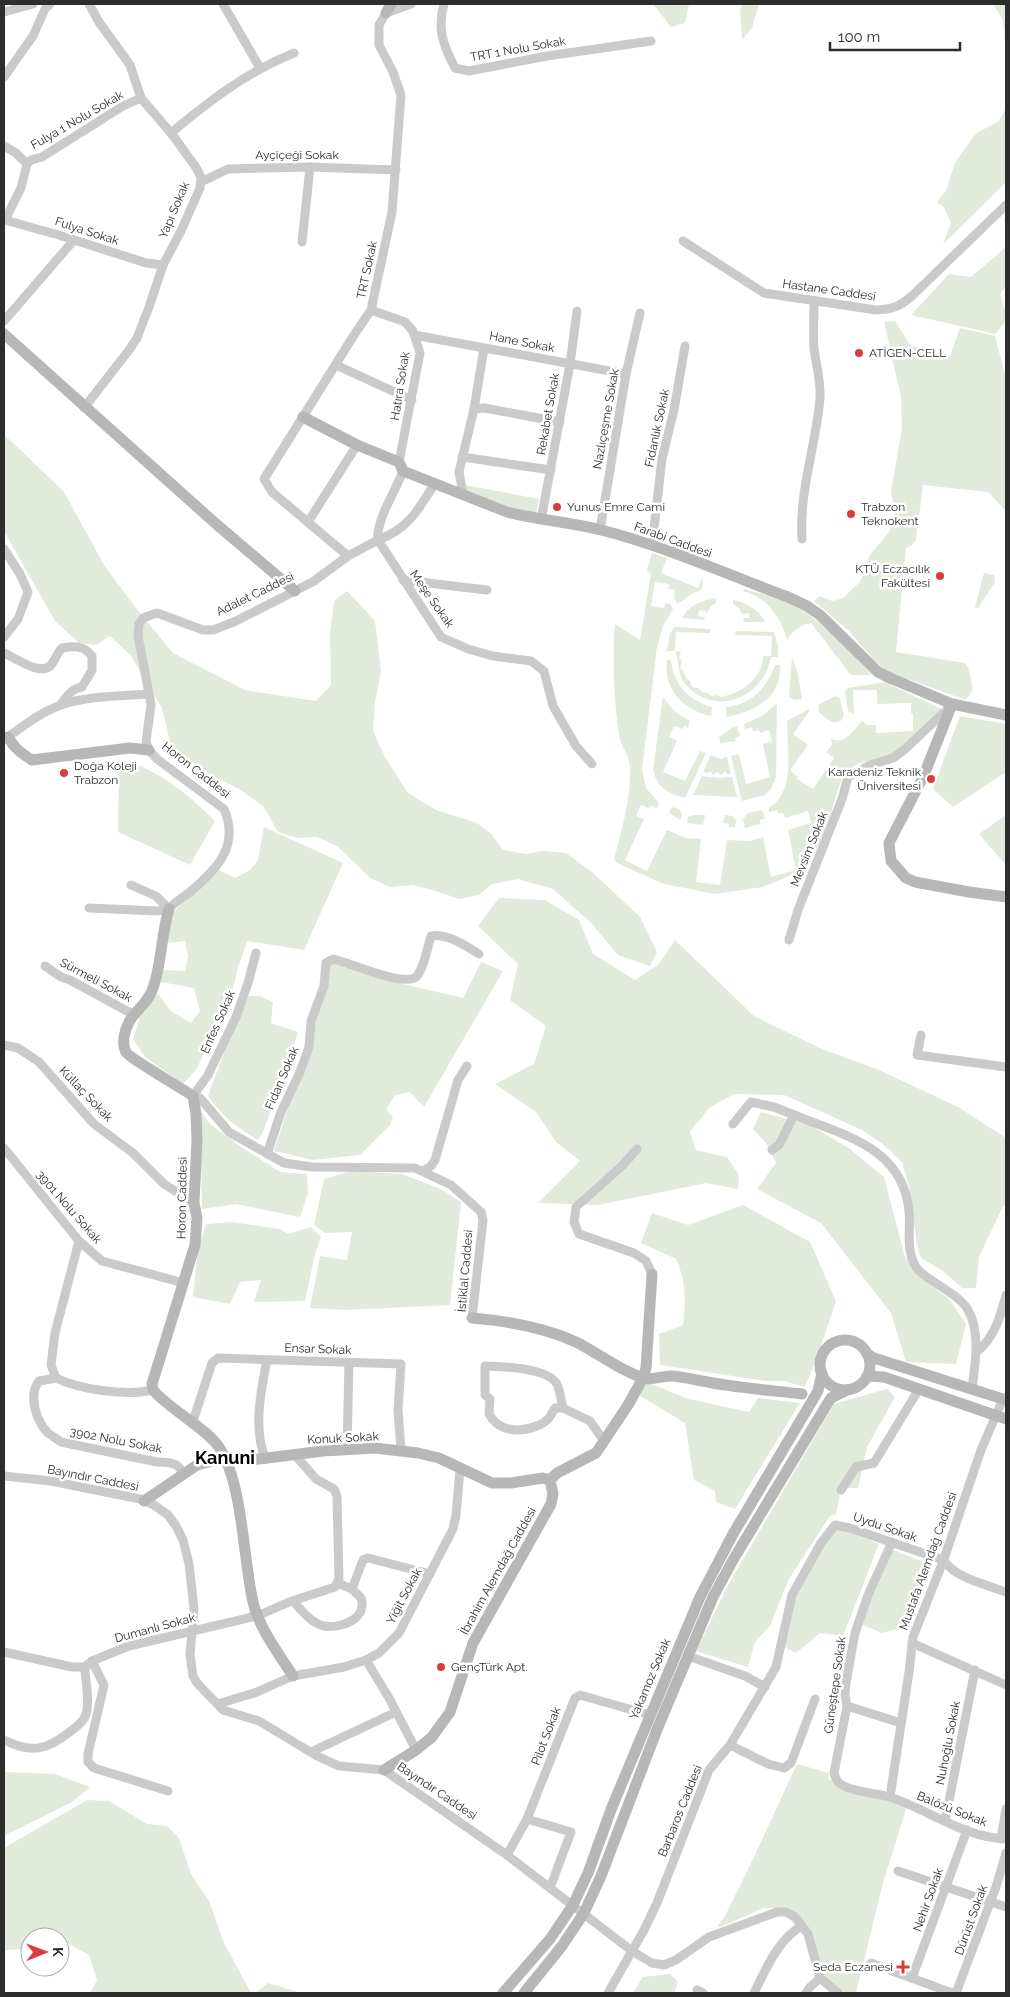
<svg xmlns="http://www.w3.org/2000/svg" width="1010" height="1997" font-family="Raleway,sans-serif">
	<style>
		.green { fill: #e2eadc }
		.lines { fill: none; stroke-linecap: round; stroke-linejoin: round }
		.street { stroke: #cacaca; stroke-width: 9 }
		.secondary { stroke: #b7b7b7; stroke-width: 11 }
		.poi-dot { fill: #d63f3e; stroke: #fff; stroke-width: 2 }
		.labels { text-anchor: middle; stroke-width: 5; stroke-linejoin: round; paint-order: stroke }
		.street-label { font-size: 12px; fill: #2d2d2d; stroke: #fff }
		.poi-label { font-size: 12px; fill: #2d2d2d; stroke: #fff; text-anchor: start }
		.district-label { font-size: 18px; font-weight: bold; fill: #000; stroke: #fff }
	</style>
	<rect width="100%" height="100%" fill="#fff"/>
	<g class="green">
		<polygon points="653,4 689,4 685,23 671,27"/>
		<polygon points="742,4 759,4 752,28 742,40 740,11"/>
		<polygon points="994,4 1006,4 1006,51 1003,21"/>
		<polygon points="1006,108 1006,182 943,244 951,223 944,207 937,202 946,191 955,163 975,134 999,121"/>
		<polygon points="1006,247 1006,286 1000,294 1006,313 1006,321 995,334 911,315 949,274 971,277"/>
		<polygon points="895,321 911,346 950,356 960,328 995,336 1006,379 1006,511 988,492 923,485 916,540 912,545 906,548 896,652 965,663 969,669 973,690 966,700 888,672 874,660 849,631 814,601 820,596 832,601 843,598 860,582 870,555 889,532 892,525 895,513 891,491 902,428 901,397 884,322"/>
		<polygon points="4,436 10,440 64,492 104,565 132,603 173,653 245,690 316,701 331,685 330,635 334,601 347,591 375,621 381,671 375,703 373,731 385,757 408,793 436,810 477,823 491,834 503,850 526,854 544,851 566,853 592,872 640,917 657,952 650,966 618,955 591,923 553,889 518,879 492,884 479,895 459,899 436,891 413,885 390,887 370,878 337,846 317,837 297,838 278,832 263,806 239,789 211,775 186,758 170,742 162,708 131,656 110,636 96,645 79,643 55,621 4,531"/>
		<polygon points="466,485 539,499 537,511 530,514 466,492"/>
		<path d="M652 553 667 558 661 573 698 588 703 576 702 589 690 595 678 604 674 599 675 590 668 589 669 584 655 582 651 606 664 608 666 603 670 604 673 609 663 626 657 647 642 770 646 788 659 803 657 808 651 805 649 808 641 805 636 816 644 819 625 860 647 871 667 830 686 838 701 839 696 882 720 885 727 840 750 841 763 837 771 877 796 870 788 830 811 823 808 811 785 818 784 813 778 814 777 810 769 812V808C796 791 787 749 787 721L809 709V712L793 734 808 745 790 770 798 777 797 779 813 789 834 758 826 752 832 745 831 739C845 745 854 730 862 721L867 725H876V733L913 731V714L911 713V703L877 704V690H853L854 714 848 711 845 691 848 688 885 682 941 709V711L903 747 888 756 857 764 843 774 827 826 816 851 799 872 763 887 715 894 664 884 617 863 614 859C622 829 631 799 630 768 630 756 621 747 619 735 614 700 612 659 615 624L640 640 651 574 647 570Z"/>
		<polygon points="984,573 994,575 995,582 978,608 975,608"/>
		<path d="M744 589C761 594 779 597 795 606 825 623 849 651 872 675H851L811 623C802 624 791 632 787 640 781 618 767 597 743 591Z"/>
		<path d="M715 598 716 603 711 606 706 614 705 611 699 610 698 616 705 617 704 620 683 618C686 606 704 600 715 598Z"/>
		<path d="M733 600C745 602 760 610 765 622H744L743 618H749V613L742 614 739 608 733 604Z"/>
		<path d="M675 627 710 629V633L676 632 675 651 681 652 679 657 682 661 680 668 684 672 686 678 690 681 692 687 698 688 702 692 707 693 711 696 717 695 722 697C727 695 730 695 734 693 748 688 764 672 763 656H771L772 636 735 635 736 631 774 632 778 646V657H771C765 695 718 718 688 687 675 673 681 666 675 651H667L670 633Z"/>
		<polygon points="792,657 798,674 802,699 794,700 789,697"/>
		<path d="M667 660H671C673 684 689 701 712 707L711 716C683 710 663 689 667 660Z"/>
		<path d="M775 665H780C780 672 780 679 777 685 770 704 745 714 726 717V707C751 705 767 688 775 665Z"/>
		<path d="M835 696 840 698 844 715 842 720C832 726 827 719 819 712L818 705Z"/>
		<path d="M663 697 675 712 690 721 688 728 684 726 683 729 674 726 669 737 677 741 663 772 685 781 700 751 706 753 685 798C668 793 658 789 653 770Z"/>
		<polygon points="777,703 776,777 771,789 765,795 742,801 731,756 739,754 746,784 770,777 763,744 772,741 769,730 760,733 759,730 753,732 752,727 745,729 744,724 762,716"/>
		<polygon points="960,716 1006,724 1006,772 953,807 933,789"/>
		<path d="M737 726 740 736 735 738 736 741 720 743 719 737C726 734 729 727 737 726Z"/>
		<polygon points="711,755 721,759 727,757 731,774 727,774 725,771 721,775 717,772 714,775 712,774 711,771 707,773 703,772"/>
		<path d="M119 759C160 770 185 792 215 821L190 865 118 832Z"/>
		<polygon points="702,776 720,778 732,777 737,797 693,795"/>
		<polygon points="672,807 679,809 682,815 680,820 669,813"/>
		<polygon points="762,810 765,818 760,820 760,824 745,828 743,819 748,813"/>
		<polygon points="693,815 705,815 703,825 687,823 688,817"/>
		<polygon points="725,815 732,816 736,820 735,827 728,827 729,824 723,823"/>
		<polygon points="1006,815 1006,865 979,834"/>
		<polygon points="264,827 343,863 304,950 247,941 238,967 231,997 196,1070 183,1084 145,1057 133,1039 142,1010 158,994 172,1012 191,1023 200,1011 194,988 161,982 161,970 185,971 188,956 185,941 167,943 170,916 215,868 235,878 250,870 258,860"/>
		<polygon points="499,898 545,900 579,920 593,954 635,980 658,965 675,940 754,1016 822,1049 877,1069 958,1107 1006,1138 1006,1206 1003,1206 979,1257 976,1288 962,1288 943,1271 921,1258 917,1245 909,1186 902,1162 884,1145 862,1130 784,1095 734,1094 709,1108 690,1132 696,1150 727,1157 739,1175 738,1189 706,1183 598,1205 538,1203 580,1161 556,1142 536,1112 495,1084 534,1064 546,1026 510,1000 518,964 478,926"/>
		<polygon points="481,962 503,971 424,1107 410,1092 395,1095 386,1110 393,1117 390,1125 360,1155 313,1160 274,1151 323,998 326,966 334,964 377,978 463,998"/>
		<path d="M245 996H260L273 1002 271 1023 298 1032 286 1070 263 1132 258 1140C237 1128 222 1116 208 1096Z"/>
		<polygon points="200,1110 210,1124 240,1146 280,1172 307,1174 308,1193 300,1217 236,1204 202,1209"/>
		<polygon points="761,1112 810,1125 850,1149 884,1177 905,1257 920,1277 949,1299 966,1324 956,1364 906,1362 891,1313 821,1223 757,1189 776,1163 766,1143 753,1129"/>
		<polygon points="351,1171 402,1174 441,1189 461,1202 450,1305 346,1310 310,1308 320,1256 347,1260 352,1232 325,1233 314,1225 324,1179"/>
		<path d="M743 1205 810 1242 836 1301 819 1352 805 1387 784 1381H766L660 1365 659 1334 683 1325C686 1301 686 1281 676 1259L641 1243 652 1213 688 1225Z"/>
		<polygon points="232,1222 280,1229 288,1234 311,1227 321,1237 315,1254 305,1301 254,1302 261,1280 240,1282 230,1304 193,1297 198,1248 206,1224"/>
		<polygon points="645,1381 685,1398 749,1412 758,1398 800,1403 735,1509 716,1502 715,1491 694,1480 685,1423 640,1396"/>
		<polygon points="887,1389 895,1397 867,1447 858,1488 841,1488 836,1514 830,1516 789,1579 770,1626 755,1642 748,1667 696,1651 728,1585 834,1404"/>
		<polygon points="835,1526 879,1544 843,1636 820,1633 796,1653 783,1646 785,1611"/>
		<polygon points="888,1548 926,1563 901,1628 882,1633 860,1624"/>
		<polygon points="797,1764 829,1773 828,1779 856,1787 907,1806 883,1883 856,1993 845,1993 823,1978 795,1914 784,1909 764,1908 720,1927 718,1926 725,1916 752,1861"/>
		<polygon points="4,1772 55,1774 90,1787 72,1802 4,1836"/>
		<polygon points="87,1800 109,1801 147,1824 167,1826 179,1838 191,1874 209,1901 224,1943 251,1993 90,1993 97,1980 89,1955 60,1939 60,1937 30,1937 30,1944 23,1949 4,1950 4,1848"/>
		<polygon points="670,1974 678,1982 674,1993 633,1993 643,1977"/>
		<polygon points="268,1983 295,1991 297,1993 255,1993"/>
	</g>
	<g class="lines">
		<g class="street">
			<polyline points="223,4 260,68"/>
			<path d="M444 4C437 29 443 45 455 68L469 71 547 56 651 41"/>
			<polyline points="4,12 33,4"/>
			<polyline points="4,77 33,36 45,9 50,4"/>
			<path d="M171 133C209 101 247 72 294 53"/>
			<polyline points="4,146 16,153 27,164"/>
			<polyline points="201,182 228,169 310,167 396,170"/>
			<polyline points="5,220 21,188 27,164 31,160 42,157 123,106 141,98"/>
			<polyline points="4,221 5,220 62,236 146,263 163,265"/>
			<path d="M683 241 764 293 876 310C894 309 899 307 913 295L1006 205"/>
			<polyline points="302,242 310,167"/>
			<polyline points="371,310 405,322 413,331 420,353 399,462"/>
			<polyline points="4,321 74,240"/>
			<polyline points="414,335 626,374"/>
			<polyline points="336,365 412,400"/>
			<polyline points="84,408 129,350 137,338 149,307 163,265 181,231 200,188 201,177 195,166 171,133 141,98 130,65 99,22 89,4"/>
			<polyline points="474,409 484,348"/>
			<polyline points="462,457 551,470"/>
			<path d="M435 483C419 509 408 529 378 540L441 637 468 649 493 656 531 661 544 671 553 706 576 746 592 764"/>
			<polyline points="463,494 459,472 474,409 484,408 560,422"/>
			<polyline points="541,520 570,364 577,311"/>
			<polyline points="308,522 357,445"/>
			<polyline points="600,530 626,374 640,313"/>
			<path d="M802 539C799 490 816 446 820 398 821 381 816 365 814 348 813 333 814 317 814 302"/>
			<polyline points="652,546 662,459 674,410 685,346"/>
			<polyline points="4,549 20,574 28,592 18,619 4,637"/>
			<polyline points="348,556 272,492 264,479 354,335 371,310 392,212 401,95 393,72 379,45 379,25 386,13 411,4"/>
			<polyline points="403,580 487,590"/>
			<path d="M4 653C14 657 41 677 51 665 55 660 57 653 62 648 75 646 83 645 92 656V670L82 687C71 689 67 696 61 704"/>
			<path d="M8 737C25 725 41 712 61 705 87 696 122 696 149 694"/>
			<polyline points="131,885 156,896 169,909"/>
			<polyline points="89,908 157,911 169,909"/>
			<path d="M169 909C175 901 183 898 190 892 217 869 240 846 224 809L157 759 149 750 146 742 151 704 138 636 139 624 143 618 157 613 203 630H213L234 622 295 591 314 581 348 556 378 540C376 519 396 491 403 471"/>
			<polyline points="789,940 798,910 842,799 848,777 870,765 893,758 904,750 951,706"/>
			<polyline points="256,953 248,983 236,1017 208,1075 193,1096 200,1098 229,1132 284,1163 312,1167 415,1168 451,1185 481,1212 483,1220 472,1318"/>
			<polyline points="45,966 61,977 70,980 127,1011 136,1014"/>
			<polyline points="921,1035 917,1055 1006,1067"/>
			<polyline points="4,1045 18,1048 39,1062 94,1124 133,1153 164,1184 194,1203"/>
			<path d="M794 1115C843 1135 903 1147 909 1211 911 1230 905 1249 916 1267 922 1276 937 1283 946 1290 954 1295 964 1302 968 1310 981 1332 975 1366 972 1389"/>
			<polyline points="733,1124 751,1102 774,1107 794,1115 779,1145 772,1150"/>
			<polyline points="4,1148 79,1241 102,1261 184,1283"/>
			<polyline points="637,1149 622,1166 576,1207 574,1222 579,1234 634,1253 646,1261 652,1274"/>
			<path d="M267 1154 281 1112 300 1072 309 1047 311 1021 324 986 326 963 333 959C351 963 403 987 416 977 423 971 428 946 431 936 447 933 466 946 479 954"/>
			<polyline points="423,1171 431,1166 435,1160 458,1080 467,1066"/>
			<path d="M977 1352C995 1336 1000 1318 1006 1295"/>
			<path d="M56 1378 39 1381C28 1395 36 1421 48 1433 52 1436 57 1439 61 1442L157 1462C171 1463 176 1461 184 1474"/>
			<polyline points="56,1378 51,1365 55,1333 79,1241"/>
			<path d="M56 1378C80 1390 127 1396 153 1390"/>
			<path d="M563 1408H555C553 1411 551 1416 548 1419 538 1429 516 1433 503 1427 497 1425 492 1419 489 1414L490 1399 485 1395V1366C502 1367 547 1367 557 1384 560 1390 561 1401 563 1408L590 1421 604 1441"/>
			<polyline points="192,1424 212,1363 218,1358 401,1364 398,1410 401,1450"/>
			<polyline points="347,1449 349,1363"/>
			<path d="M265 1458C253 1428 261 1390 267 1360"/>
			<polyline points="4,1476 51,1481 140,1499 154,1505 168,1515 176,1526 183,1540 189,1564 194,1608 190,1655 193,1676 197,1683 223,1710 259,1721 317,1756 339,1766 384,1770 507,1855 632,1951 652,1963 664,1965 676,1960 709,1937 777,1912 786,1912 795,1917 808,1934 820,1978 838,1993"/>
			<polyline points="841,1490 856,1467 874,1463 919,1389"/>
			<path d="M892 1542 868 1595 855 1633 846 1683 845 1695 847 1706 834 1773C835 1778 837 1782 842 1785 853 1792 877 1793 890 1797 929 1810 965 1838 1006 1839"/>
			<polyline points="337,1583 352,1589 363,1560 368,1558 430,1574"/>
			<path d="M293 1601C301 1610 311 1623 324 1626 340 1629 368 1619 361 1598L352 1589"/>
			<polyline points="912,1643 1006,1685"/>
			<polyline points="4,1652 72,1667 85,1667"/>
			<polyline points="688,1656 745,1676 765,1687"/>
			<polyline points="366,1660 389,1698 416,1750"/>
			<polyline points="92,1661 104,1685 88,1754 88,1762 94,1768 168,1791"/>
			<polyline points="218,1704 257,1692 293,1676 344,1667 366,1660 379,1653 399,1633 453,1529 456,1515 460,1469"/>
			<polyline points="847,1706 901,1723"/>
			<path d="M4 1740C32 1754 47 1750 71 1731 75 1728 82 1722 85 1717 91 1703 85 1682 85 1667L92 1661 129 1646 257 1616 289 1602 335 1587 339 1579 337 1496 334 1489 316 1479 295 1455"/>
			<polyline points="730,1745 768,1764 784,1768 791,1763 815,1699"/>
			<polyline points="311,1752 396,1712"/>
			<polyline points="890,1797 909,1672 913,1637 944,1559 981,1450 1003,1399"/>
			<polyline points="527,1819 571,1832 550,1888"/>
			<polyline points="945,1821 975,1670"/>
			<polyline points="1001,1839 1006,1809"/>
			<polyline points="507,1855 527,1819 575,1698 580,1695 650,1715"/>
			<polyline points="898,1871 1006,1907"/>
			<polyline points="871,1963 952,1993"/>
			<polyline points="912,1978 967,1830"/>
			<polyline points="697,1990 703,1993"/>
			<path d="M608 1993 644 1930 657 1903 709 1770 730 1745 776 1667 792 1595 821 1543 835 1525 850 1528 943 1560C957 1579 985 1584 1006 1592"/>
			<path d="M754 1993C766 1969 778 1939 802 1926"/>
			<polyline points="806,1993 810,1987 820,1978"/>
			<polyline points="956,1993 996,1887 1006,1853"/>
		</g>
		<g class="secondary">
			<polyline points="386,13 391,4"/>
			<polyline points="4,334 215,523 295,591"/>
			<path d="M303 417 357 445 399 462 403 471 507 512C538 520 570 522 601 530 665 546 726 574 788 597L807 606 820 615 878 672 890 678 952 704 1006 715"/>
			<polyline points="952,704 924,775 889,843 891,861 906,878 915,882 969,892 1006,897"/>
			<path d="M4 738 8 737C14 748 21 753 32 760L130 748 149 750"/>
			<path d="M169 909C161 934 162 963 153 988 148 1004 136 1009 129 1022 125 1030 121 1043 126 1052 129 1058 183 1089 193 1096L196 1114 197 1140 194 1203 197 1218 195 1245 152 1384 153 1390C170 1410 205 1427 219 1447 243 1484 243 1558 253 1602 259 1628 279 1654 293 1676"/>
			<path d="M472 1318C508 1321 543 1327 576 1342 598 1353 619 1370 643 1378 653 1381 663 1375 673 1376 691 1378 708 1383 726 1385 751 1389 777 1391 802 1394"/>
			<circle cx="845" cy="1365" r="25"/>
			<polyline points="867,1354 874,1358 1006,1400"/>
			<polyline points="867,1376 884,1377 1006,1419"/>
			<polyline points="144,1501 197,1465 224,1458 251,1460 323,1451 375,1448 418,1453 439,1458 492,1483 511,1483 543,1478 550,1480"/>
			<polyline points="384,1770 416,1750 432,1737 450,1712 473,1643 551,1504 553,1494 550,1480 557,1473 596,1453 628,1405 643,1378 646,1368 652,1274"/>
			<polyline points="503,1993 550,1939 573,1905 588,1873 612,1807 700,1597 733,1534 818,1391 822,1373"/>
			<polyline points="524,1993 562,1946 584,1913 601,1876 658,1727 713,1597 733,1560 826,1406 831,1398 847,1390"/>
		</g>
	</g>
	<g class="poi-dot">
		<circle cx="859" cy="353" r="5"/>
		<circle cx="557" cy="507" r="5"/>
		<circle cx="851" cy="514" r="5"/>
		<circle cx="940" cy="576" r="5"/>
		<circle cx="64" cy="773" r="5"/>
		<circle cx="931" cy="779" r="5"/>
		<circle cx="441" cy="1667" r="5"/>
		<path d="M900.5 1959.5h5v5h5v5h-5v5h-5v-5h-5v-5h5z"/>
	</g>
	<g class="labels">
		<g class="street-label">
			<text transform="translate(518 49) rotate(-10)" y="4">TRT 1 Nolu Sokak</text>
			<text transform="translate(77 120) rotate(-30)" y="4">Fulya 1 Nolu Sokak</text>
			<text x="297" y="159">Ayçiçeği Sokak</text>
			<text transform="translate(174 210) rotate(-67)" y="4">Yapı Sokak</text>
			<text transform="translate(87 231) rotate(18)" y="4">Fulya Sokak</text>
			<text transform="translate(367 270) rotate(-78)" y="4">TRT Sokak</text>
			<text transform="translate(829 290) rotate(8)" y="4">Hastane Caddesi</text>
			<text transform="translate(522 342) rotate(11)" y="4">Hane Sokak</text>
			<text transform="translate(400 386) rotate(-81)" y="4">Hatıra Sokak</text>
			<text transform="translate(548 414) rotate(-80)" y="4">Rekabet Sokak</text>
			<text transform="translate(606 419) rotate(-80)" y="4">Nazlıçeşme Sokak</text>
			<text transform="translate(657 428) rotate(-78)" y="4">Fidanlık Sokak</text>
			<text transform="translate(673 540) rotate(20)" y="4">Farabi Caddesi</text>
			<text transform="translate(255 594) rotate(-26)" y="4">Adalet Caddesi</text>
			<text transform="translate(432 599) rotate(55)" y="4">Meşe Sokak</text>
			<text transform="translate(196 770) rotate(38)" y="4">Horon Caddesi</text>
			<text transform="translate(809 849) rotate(-68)" y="4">Mevsim Sokak</text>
			<text transform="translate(96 980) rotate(28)" y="4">Sürmeli Sokak</text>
			<text transform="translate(218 1022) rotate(-66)" y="4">Enfes Sokak</text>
			<text transform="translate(282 1078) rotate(-67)" y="4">Fidan Sokak</text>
			<text transform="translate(86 1094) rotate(46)" y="4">Küllaç Sokak</text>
			<text transform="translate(182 1198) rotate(-89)" y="4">Horon Caddesi</text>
			<text transform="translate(69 1207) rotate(49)" y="4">3901 Nolu Sokak</text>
			<text transform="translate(465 1271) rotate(-85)" y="4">İstiklal Caddesi</text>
			<text transform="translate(318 1349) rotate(2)" y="4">Ensar Sokak</text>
			<text transform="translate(343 1438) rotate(-3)" y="4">Konuk Sokak</text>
			<text transform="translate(116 1440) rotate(11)" y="4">3902 Nolu Sokak</text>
			<text transform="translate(93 1478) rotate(11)" y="4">Bayındır Caddesi</text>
			<text transform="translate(885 1527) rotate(19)" y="4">Uydu Sokak</text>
			<text transform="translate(928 1561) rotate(-70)" y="4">Mustafa Alemdağ Caddesi</text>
			<text transform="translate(498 1571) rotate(-61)" y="4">İbrahim Alemdağ Caddesi</text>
			<text transform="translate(404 1596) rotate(-62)" y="4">Yiğit Sokak</text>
			<text transform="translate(155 1628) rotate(-15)" y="4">Dumanlı Sokak</text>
			<text transform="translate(650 1679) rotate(-67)" y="4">Yakamoz Sokak</text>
			<text transform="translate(835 1685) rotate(-82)" y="4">Güneştepe Sokak</text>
			<text transform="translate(546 1736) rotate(-69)" y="4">Pilot Sokak</text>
			<text transform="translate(948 1743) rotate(-79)" y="4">Nuhoğlu Sokak</text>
			<text transform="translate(437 1791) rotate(34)" y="4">Bayındır Caddesi</text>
			<text transform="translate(952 1809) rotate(22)" y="4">Balözü Sokak</text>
			<text transform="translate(680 1811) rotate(-68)" y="4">Barbaros Caddesi</text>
			<text transform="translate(928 1900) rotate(-70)" y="4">Nehir Sokak</text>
			<text transform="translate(971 1920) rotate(-70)" y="4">Dürüst Sokak</text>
		</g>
		<g class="poi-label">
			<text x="869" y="357">ATİGEN-CELL</text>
			<text x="567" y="511">Yunus Emre Cami</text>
			<text x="861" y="511">Trabzon<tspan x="861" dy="14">Teknokent</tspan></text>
			<text x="930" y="573" text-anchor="end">KTÜ Eczacılık<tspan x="930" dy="14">Fakültesi</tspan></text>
			<text x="74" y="770">Doğa Koleji<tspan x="74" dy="14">Trabzon</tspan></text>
			<text x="921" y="776" text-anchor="end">Karadeniz Teknik<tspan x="921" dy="14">Üniversitesi</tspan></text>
			<text x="451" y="1671">GençTürk Apt.</text>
			<text x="893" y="1971" text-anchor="end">Seda Eczanesi</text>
		</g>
		<g class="district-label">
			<text x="225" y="1464">Kanuni</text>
		</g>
	</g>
	<rect width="1010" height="1997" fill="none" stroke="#2d2d2d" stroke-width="10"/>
	<g transform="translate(45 1952) rotate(89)"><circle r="24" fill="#ffffff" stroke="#ababab"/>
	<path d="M0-4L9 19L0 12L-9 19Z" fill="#d63f3e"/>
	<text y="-8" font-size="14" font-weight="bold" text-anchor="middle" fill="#2d2d2d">K</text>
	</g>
	<path d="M830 42v8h130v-8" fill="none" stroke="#2d2d2d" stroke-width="2.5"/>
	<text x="838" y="42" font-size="15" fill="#2d2d2d" stroke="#ffffff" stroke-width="4" paint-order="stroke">100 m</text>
</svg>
